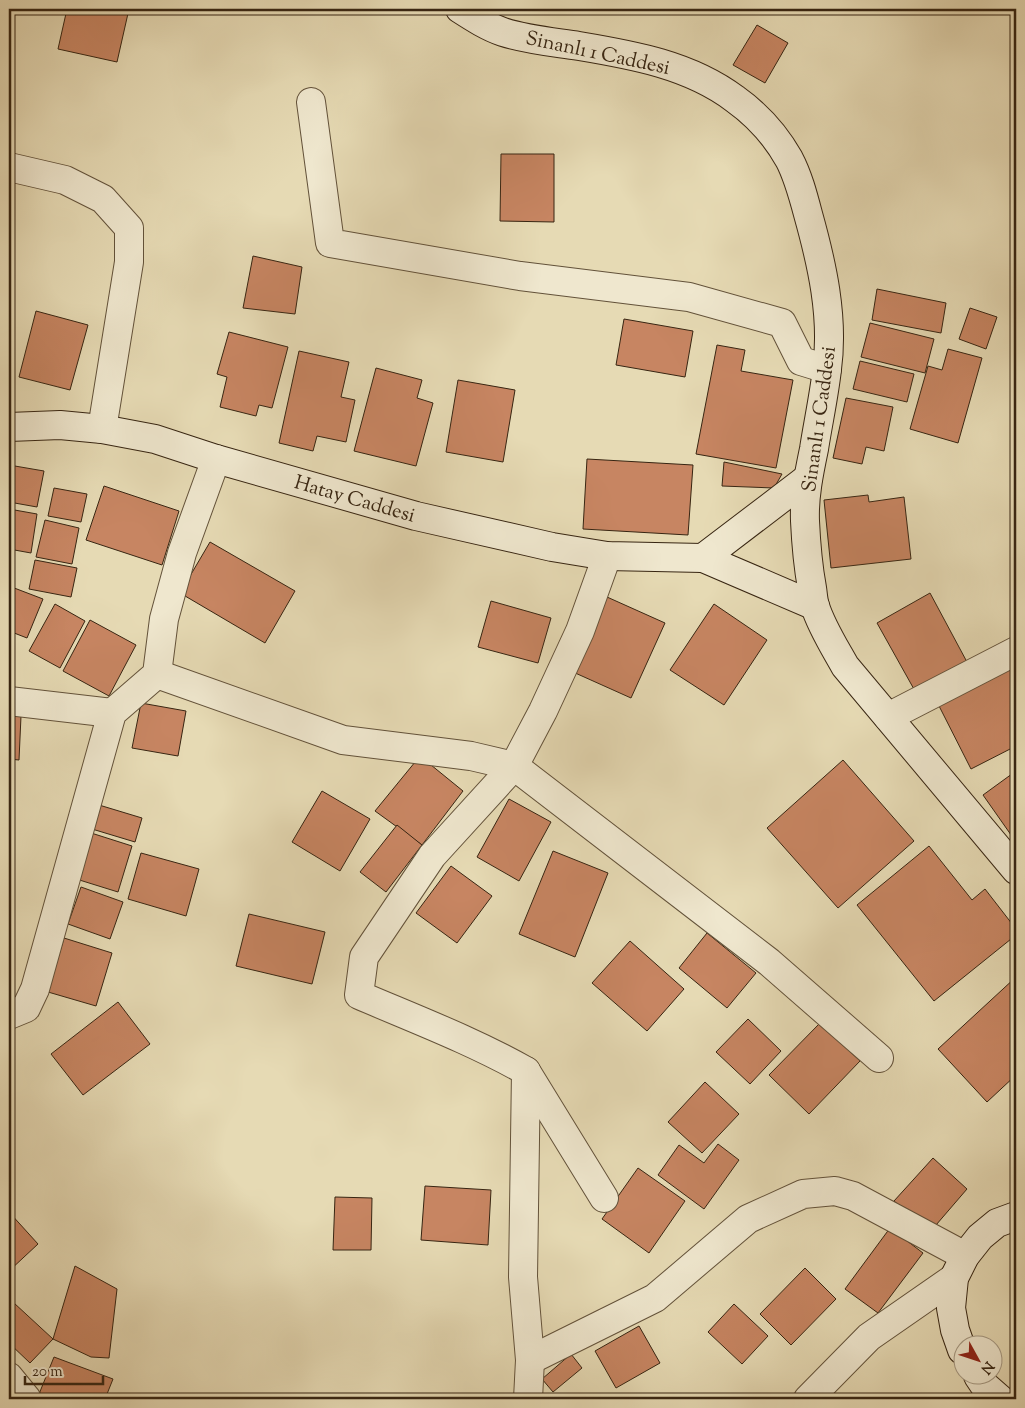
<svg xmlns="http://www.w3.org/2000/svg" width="1025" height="1408" font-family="'Sorts Mill Goudy',serif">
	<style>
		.building { fill: #c78562; stroke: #372512 }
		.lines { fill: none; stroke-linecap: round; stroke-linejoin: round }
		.street-casing { stroke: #63523a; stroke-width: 30 }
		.secondary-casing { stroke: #372512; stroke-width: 30 }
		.street { stroke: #efe7ce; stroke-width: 28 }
		.secondary { stroke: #efe7ce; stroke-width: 28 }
		.labels { text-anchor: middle; stroke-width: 4; stroke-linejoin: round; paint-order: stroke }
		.street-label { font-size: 20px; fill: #372512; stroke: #efe7ce }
	</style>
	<rect width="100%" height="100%" fill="#e6dab4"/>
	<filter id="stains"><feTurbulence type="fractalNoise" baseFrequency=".004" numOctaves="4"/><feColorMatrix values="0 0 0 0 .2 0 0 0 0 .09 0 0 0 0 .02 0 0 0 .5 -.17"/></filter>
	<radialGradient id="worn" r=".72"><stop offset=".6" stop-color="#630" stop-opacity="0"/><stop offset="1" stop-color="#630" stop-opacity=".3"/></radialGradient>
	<g class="building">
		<polygon points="67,9 129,9 117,62 58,49"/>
		<polygon points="757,25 788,43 765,83 733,65"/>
		<polygon points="501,154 554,154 554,222 500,221"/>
		<polygon points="253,256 302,267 295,314 243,308"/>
		<polygon points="877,289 946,303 941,333 872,320"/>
		<polygon points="970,308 997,317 986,349 959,339"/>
		<polygon points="36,311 88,325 70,390 19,377"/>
		<polygon points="624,319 693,331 685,377 616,365"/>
		<polygon points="870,323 934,339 925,373 861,357"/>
		<polygon points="229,332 288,347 272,408 259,405 256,416 220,407 227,377 217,374"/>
		<polygon points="717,345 745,350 741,371 793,380 776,468 696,454"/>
		<polygon points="948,349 982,358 958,443 910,429 928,366 942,370"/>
		<polygon points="299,351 349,362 341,397 355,400 346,442 317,436 313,451 279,443"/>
		<polygon points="860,361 914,374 907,402 853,389"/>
		<polygon points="376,368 422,380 417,398 433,403 416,466 354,451"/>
		<polygon points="458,380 515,390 503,462 446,452"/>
		<polygon points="846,398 893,407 884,451 866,447 862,464 833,458"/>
		<polygon points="587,459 693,465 688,535 583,529"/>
		<polygon points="724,462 782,474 774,488 722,486"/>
		<polygon points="9,465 44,471 37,507 9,502"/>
		<polygon points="104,486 179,511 162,565 86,540"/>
		<polygon points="54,488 87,494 81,522 48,516"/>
		<polygon points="868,495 869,502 904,497 911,559 831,568 824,500"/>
		<polygon points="9,509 37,514 31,553 9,549"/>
		<polygon points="45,520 79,528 72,564 36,557"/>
		<polygon points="210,542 295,591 265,643 180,593"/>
		<polygon points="35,560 77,568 71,597 29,589"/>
		<polygon points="9,586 43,599 27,638 9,631"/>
		<polygon points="930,593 967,662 915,691 877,623"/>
		<polygon points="607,597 665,623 631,698 573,672"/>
		<polygon points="491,601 551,618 538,663 478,647"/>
		<polygon points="55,604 85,621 60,668 29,651"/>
		<polygon points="714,604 767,640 724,705 670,670"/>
		<polygon points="90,620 136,645 109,696 63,671"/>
		<polygon points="1012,663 1016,670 1016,746 971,769 937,702"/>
		<polygon points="141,703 186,711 178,756 132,748"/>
		<polygon points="9,715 21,716 19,760 9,759"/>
		<polygon points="420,756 463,791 422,845 375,811"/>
		<polygon points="843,760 914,841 838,908 767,828"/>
		<polygon points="1016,771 1016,842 983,795"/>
		<polygon points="322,791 370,819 340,871 292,842"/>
		<polygon points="509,799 551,822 519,881 477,857"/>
		<polygon points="99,805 142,818 135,842 92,829"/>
		<polygon points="397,825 422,845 386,892 360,872"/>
		<polygon points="88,832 132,846 118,892 73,878"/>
		<polygon points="929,846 972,900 985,889 1016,929 1016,935 934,1001 857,905"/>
		<polygon points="553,851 608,873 575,957 519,934"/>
		<polygon points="141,853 199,869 186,916 128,899"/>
		<polygon points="451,866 492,896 457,943 416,913"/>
		<polygon points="81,887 123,902 110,939 68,924"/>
		<polygon points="249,914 325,932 312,984 236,966"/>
		<polygon points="707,933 756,973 727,1008 679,968"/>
		<polygon points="64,938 112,953 96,1006 48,992"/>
		<polygon points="630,941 684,989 647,1031 592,983"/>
		<polygon points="1016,977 1016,1075 987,1102 938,1049"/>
		<polygon points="118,1002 150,1044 83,1095 51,1054"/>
		<polygon points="748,1019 781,1051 750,1084 716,1052"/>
		<polygon points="820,1023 860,1061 809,1114 769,1075"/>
		<polygon points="705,1082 739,1114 702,1153 668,1122"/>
		<polygon points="718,1144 739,1160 704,1209 658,1175 679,1145 704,1163"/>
		<polygon points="933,1158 967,1189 930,1232 894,1201"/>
		<polygon points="638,1168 685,1201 649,1253 602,1219"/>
		<polygon points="425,1186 491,1190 488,1245 421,1240"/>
		<polygon points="335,1197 372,1198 371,1250 333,1250"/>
		<polygon points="9,1212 38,1244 9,1271"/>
		<polygon points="890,1228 923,1253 878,1313 845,1289"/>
		<polygon points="75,1266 117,1289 109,1358 91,1357 53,1339"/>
		<polygon points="805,1268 836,1299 791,1345 760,1314"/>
		<polygon points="14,1303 53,1339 30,1363 9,1343 9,1309"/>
		<polygon points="734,1304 768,1336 742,1364 708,1332"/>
		<polygon points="639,1326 660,1363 616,1388 595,1351"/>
		<polygon points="571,1354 582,1368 553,1392 542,1379"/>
		<polygon points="54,1357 113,1379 105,1399 37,1399"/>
	</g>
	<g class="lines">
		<defs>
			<g id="street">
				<polyline points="311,102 330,243 520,276 689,297 782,323 801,361 827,369"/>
				<polyline points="9,167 65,180 103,199 129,228 129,262 102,429"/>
				<polyline points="157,674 343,740 471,756 514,766 769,962 879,1058"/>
				<polyline points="9,701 112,713"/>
				<polyline points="888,717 1016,651"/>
				<polyline points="9,1015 26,1008 35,989 112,713 157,674 164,619 182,553 216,459"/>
				<polyline points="526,1071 604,1198"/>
				<polyline points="530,1360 655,1298 748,1219 803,1194 835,1191 853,1196 965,1256"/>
				<polyline points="9,1377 27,1399"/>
				<path d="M528 1399 530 1360 523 1277 526 1071C473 1041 415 1019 359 995L364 957 432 856 514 766 543 711 580 631 607 556"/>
				<polyline points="808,1399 869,1337 954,1278"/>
			</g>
			<g id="secondary">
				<path d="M460 9C474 18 488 27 503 32 528 40 553 42 579 46 633 55 690 65 735 99 756 114 776 136 789 159 798 176 803 195 808 214 822 264 834 317 827 369 824 396 818 423 814 449 809 473 804 497 805 521 806 543 808 566 812 588 813 594 813 600 815 606 821 626 835 648 845 666L1016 870"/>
				<polyline points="9,427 60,425 102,429 155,439 216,459 416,516 552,547 607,556 703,558"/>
				<polyline points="808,478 703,558 815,606"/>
				<polyline points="962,1350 955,1330 951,1308 954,1278 965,1256 980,1237 997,1223 1016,1216"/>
				<polyline points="978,1376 984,1385 1000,1399"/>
			</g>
		</defs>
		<use href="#street" class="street-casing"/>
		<use href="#secondary" class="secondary-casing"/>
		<use href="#street" class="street"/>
		<use href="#secondary" class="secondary"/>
	</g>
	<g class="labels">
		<g class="street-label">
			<text transform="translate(598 52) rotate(12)" y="7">Sinanlı 1 Caddesi</text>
			<text transform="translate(818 419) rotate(-82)" y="7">Sinanlı 1 Caddesi</text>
			<text transform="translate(355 498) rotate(16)" y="7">Hatay Caddesi</text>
		</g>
	</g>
	<rect width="1025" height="1408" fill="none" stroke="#e6dab4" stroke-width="30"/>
	<rect x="10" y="10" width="1005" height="1388" fill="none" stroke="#372512" stroke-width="2.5"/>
	<rect x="15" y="15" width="995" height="1378" fill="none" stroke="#372512"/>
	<g transform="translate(978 1360) rotate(130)"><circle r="24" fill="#efe7ce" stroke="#a59983"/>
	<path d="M0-4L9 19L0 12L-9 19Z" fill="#8f2418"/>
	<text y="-8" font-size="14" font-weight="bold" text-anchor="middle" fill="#372512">N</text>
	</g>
	<path d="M25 1376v8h78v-8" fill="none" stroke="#372512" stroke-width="2.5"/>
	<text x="32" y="1376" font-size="15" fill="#372512" stroke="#efe7ce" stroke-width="4" paint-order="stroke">20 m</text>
	<rect width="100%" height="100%" filter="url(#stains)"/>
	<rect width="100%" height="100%" fill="url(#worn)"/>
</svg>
